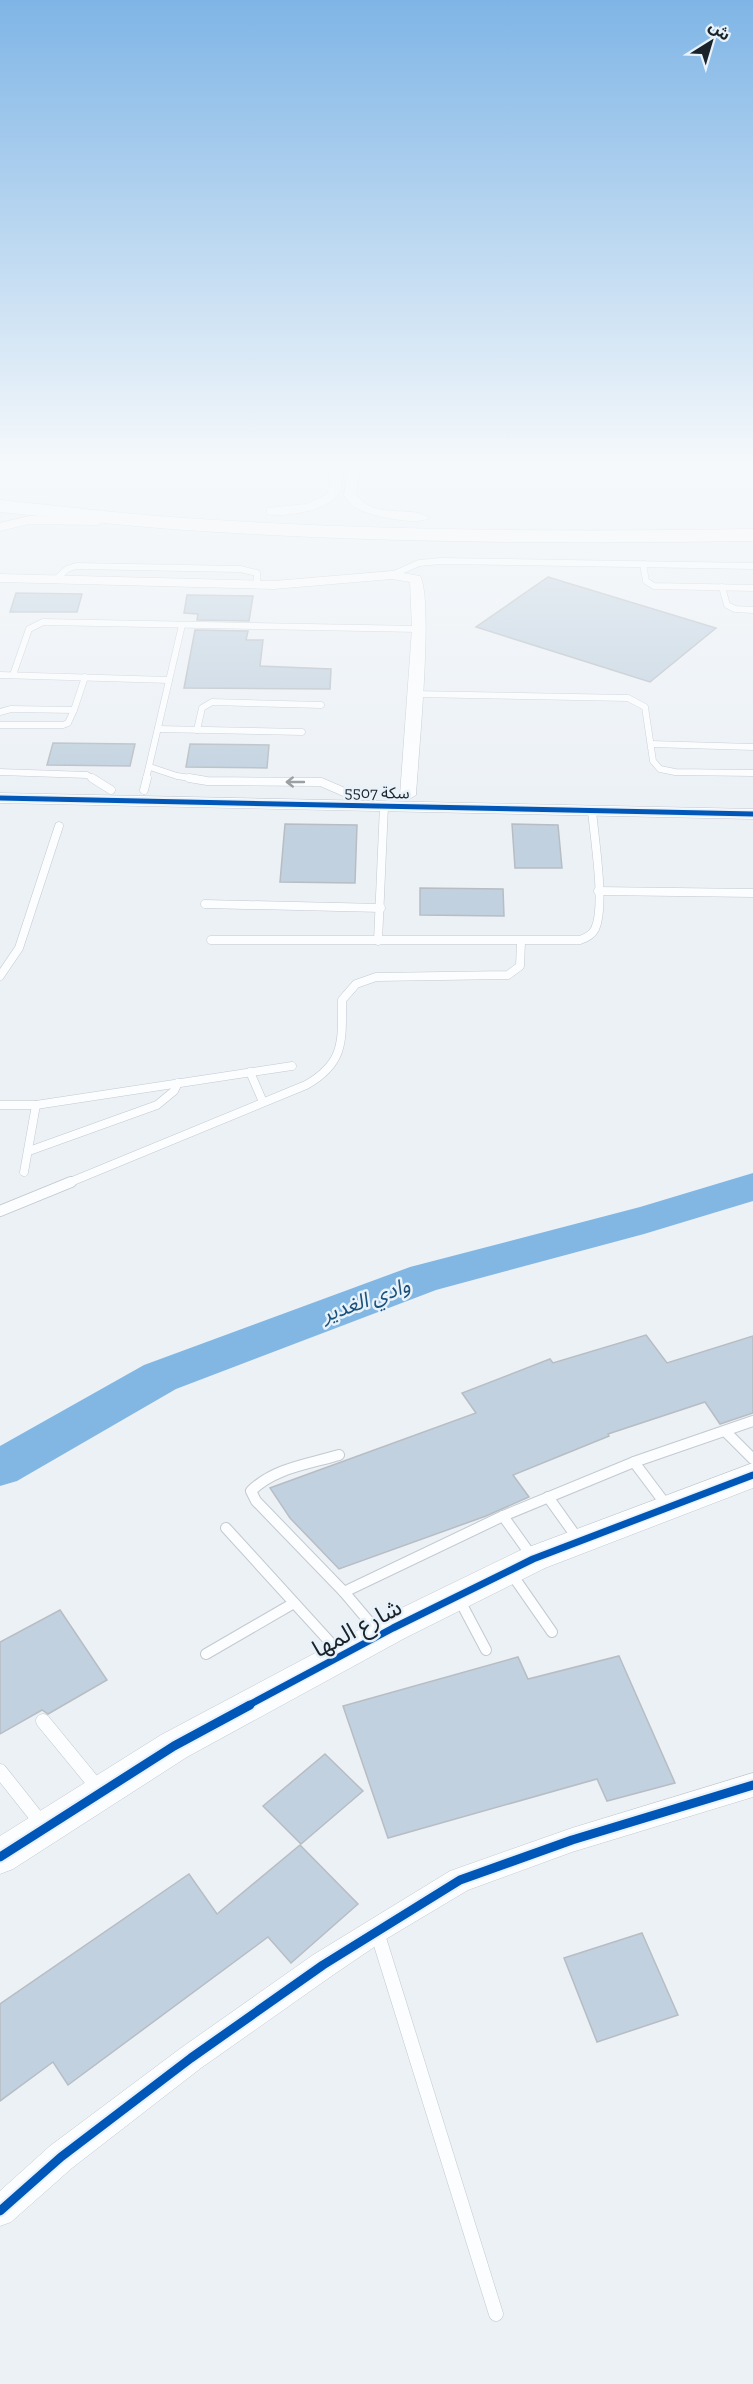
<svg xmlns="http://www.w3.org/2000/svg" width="753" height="2384" font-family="'Zilla Slab','Noto Sans Arabic',serif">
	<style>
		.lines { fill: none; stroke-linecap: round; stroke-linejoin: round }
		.river { fill: #82b7e4; fill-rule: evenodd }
		.building { fill: #c1d1df; stroke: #b7bdc3; stroke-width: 1.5 }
		.lane-far3-casing { stroke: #c3c9d0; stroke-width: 7 }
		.lane-far2-casing { stroke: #c3c9d0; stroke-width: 9 }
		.lane-far1-casing { stroke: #c3c9d0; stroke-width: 12 }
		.lane-casing { stroke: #c3c9d0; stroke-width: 15 }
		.street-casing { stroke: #c3c9d0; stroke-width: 1 }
		.secondary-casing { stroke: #c3c9d0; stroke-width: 1 }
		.primary-casing { stroke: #c3c9d0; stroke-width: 1 }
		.lane-far3 { stroke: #fcfdfe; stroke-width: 6 }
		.lane-far2 { stroke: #fcfdfe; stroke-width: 8 }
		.lane-far1 { stroke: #fcfdfe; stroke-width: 10 }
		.lane { stroke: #fcfdfe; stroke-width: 14 }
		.street { fill: #fcfdfe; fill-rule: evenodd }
		.secondary { fill: #fcfdfe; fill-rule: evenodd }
		.primary { fill: #fcfdfe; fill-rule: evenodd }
		.cycleway-far2-casing { stroke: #e8f2fa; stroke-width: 8 }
		.cycleway-far1-casing { stroke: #e8f2fa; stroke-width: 10 }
		.cycleway-casing { stroke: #e8f2fa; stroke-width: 13 }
		.cycleway-far2 { stroke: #0057b8; stroke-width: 5 }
		.cycleway-far1 { stroke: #0057b8; stroke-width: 7 }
		.cycleway { stroke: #0057b8; stroke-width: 9 }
		.oneway { stroke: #969b9f }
		.labels { text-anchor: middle; stroke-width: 5; stroke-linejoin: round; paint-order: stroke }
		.far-street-label { font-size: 16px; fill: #1a232a; stroke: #e8f2fa }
		.water-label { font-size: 21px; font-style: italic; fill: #1c517b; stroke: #e8f2fa }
		.near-street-label { font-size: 24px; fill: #1a232a; stroke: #e8f2fa }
	</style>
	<rect width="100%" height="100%" fill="#ecf1f6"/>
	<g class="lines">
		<polygon class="river" points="753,1173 753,1201 644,1234 436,1290 176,1389 17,1481 0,1486 0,1446 144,1365 410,1267 640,1207"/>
	</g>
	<g class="building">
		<polygon points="548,577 716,628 650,682 476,627"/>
		<polygon points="16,593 82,594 77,612 10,612"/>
		<polygon points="187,595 253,596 249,621 197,620 198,614 184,613"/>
		<polygon points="195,630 248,631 246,640 263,640 260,666 331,669 330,689 184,688"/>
		<polygon points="53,743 135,744 130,766 47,765"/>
		<polygon points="190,744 269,745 267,768 186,767"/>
		<polygon points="285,824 357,825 355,883 280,882"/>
		<polygon points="512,824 558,825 562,868 515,868"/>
		<polygon points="420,888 503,889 504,916 420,915"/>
		<polygon points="646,1335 667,1363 753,1336 753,1413 720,1424 705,1402 608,1434 609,1436 513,1475 529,1497 486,1516 339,1569 290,1518 270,1488 476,1413 462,1393 550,1359 553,1363"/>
		<polygon points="60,1610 107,1680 48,1714 42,1710 0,1734 0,1642"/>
		<polygon points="619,1656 675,1783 607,1801 597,1779 388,1838 343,1706 518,1657 528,1679"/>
		<polygon points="325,1754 363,1791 301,1844 263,1806"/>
		<polygon points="300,1845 358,1904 291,1963 268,1937 68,2085 53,2062 0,2101 0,2004 189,1874 217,1914"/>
		<polygon points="642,1933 678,2015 597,2042 564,1958"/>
	</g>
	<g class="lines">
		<defs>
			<g id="lane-far3">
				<polyline points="643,564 646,581 654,586 753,588"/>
				<polyline points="392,575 419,563 441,561 753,566"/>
				<polyline points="55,580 67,569 76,566 240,569 257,573 257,584"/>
				<polyline points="722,587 727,605 735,609 753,610"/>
				<polyline points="0,675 169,680"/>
				<polyline points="13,675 29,629 43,622 419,629"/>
				<polyline points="413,694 628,698 645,707 653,761 660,769 675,772 753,773"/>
				<polyline points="74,710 85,677"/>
				<polyline points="0,712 11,709 74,710 68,723 63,725 0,725"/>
				<polyline points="158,729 302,732"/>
				<polyline points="197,730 202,708 212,702 321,705"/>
				<polyline points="651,744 753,747"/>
				<polyline points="150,767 177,776 198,779"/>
				<polyline points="0,772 87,775 94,779"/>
				<polyline points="146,779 182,625"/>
			</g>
			<g id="lane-far2">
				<polyline points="92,778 111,790"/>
				<polyline points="189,778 207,781 321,782 351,795"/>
				<polyline points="144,790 147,778"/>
				<polyline points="598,891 753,893"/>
				<polyline points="205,904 381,908"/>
				<path d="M211 940H580C586 938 592 935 595 929 606 906 594 837 592 810"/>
				<polyline points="378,941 384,806"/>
				<polyline points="0,976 19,948 59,826"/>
				<polyline points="250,1072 263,1102"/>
				<polyline points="0,1105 36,1105 292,1066"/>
				<polyline points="29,1151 157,1105 174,1091 178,1083"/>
				<polyline points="24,1172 36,1105"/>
				<path d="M68 1183 306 1085C345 1063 342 1041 342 1000L356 984 376 977 508 975 520 966 521 942"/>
			</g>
			<g id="lane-far1">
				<polyline points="0,1211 71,1182"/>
				<polyline points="725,1431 753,1459"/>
				<path d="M339 1455C309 1464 274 1468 251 1491L256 1501 344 1592 377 1631"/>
				<polyline points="634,1462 667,1506"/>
				<polyline points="548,1497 578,1539"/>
				<polyline points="503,1516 533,1558"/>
				<polyline points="226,1528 339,1652"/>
				<polyline points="511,1573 552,1632"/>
				<polyline points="344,1592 503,1516 634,1462 753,1421"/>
				<polyline points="459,1599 486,1650"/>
				<polyline points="206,1654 294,1603"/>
			</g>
			<g id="lane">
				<polyline points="43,1721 98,1788"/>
				<polyline points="0,1771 42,1824"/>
				<polyline points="377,1932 496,2314"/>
			</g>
			<g id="street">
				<path d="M330 467H342C341 475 343 484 340 491 333 510 285 518 267 514V508L306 504 326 495 330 486Z"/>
				<path d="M348 467H360L356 495C376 521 412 504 429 518 419 526 370 516 358 509 352 506 348 501 344 495Z"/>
				<polygon points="29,516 98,517 104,521 98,525 29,524 0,531 0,523"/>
				<path d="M392 571 420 576C434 600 418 758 416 795L408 800 400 795 412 629 410 582 392 579 274 589 0 582V574L274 581Z"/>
				<polygon points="0,793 753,809 753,819 0,803"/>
				<polygon points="753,1773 753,1797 572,1852 468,1890 386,1939 333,1975 201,2068 72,2168 11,2222 0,2226 0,2191 50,2146 181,2048 313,1955 450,1871 572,1828"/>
			</g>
			<polygon id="secondary" points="753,1463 753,1488 545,1568 405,1638 187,1757 13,1869 0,1874 0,1836 161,1735 381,1618 521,1550"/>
			<path id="primary" d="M0 500C62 506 123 514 185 518 374 531 564 532 753 529V541C564 544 374 543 185 530 123 526 62 518 0 512Z"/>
		</defs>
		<use href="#lane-far3" class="lane-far3-casing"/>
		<use href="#lane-far2" class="lane-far2-casing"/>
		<use href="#lane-far1" class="lane-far1-casing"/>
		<use href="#lane" class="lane-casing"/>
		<use href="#street" class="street-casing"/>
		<use href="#secondary" class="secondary-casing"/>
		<use href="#primary" class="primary-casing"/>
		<use href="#lane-far3" class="lane-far3"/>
		<use href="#lane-far2" class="lane-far2"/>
		<use href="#lane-far1" class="lane-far1"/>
		<use href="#lane" class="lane"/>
		<use href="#street" class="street"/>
		<use href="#secondary" class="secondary"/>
		<use href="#primary" class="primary"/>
		<defs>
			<polyline id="cycleway-far2" points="0,798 753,814"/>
			<polyline id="cycleway-far1" points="247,1706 393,1628 533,1559 753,1475"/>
			<g id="cycleway">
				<polyline points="0,1857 174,1746 250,1705"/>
				<polyline points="0,2211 61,2157 191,2058 323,1965 460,1880 572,1840 753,1785"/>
			</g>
		</defs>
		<use href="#cycleway-far2" class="cycleway-far2-casing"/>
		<use href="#cycleway-far1" class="cycleway-far1-casing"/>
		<use href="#cycleway" class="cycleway-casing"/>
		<use href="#cycleway-far2" class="cycleway-far2"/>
		<use href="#cycleway-far1" class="cycleway-far1"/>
		<use href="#cycleway" class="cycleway"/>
	</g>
	<defs><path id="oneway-shaft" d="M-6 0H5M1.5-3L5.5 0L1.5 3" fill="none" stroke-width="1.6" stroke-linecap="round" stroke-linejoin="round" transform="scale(1.5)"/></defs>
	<use class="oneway" href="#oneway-shaft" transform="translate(295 782) rotate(-180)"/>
	<linearGradient id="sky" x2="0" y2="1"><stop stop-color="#7fb5e6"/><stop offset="0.58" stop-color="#f6f9fb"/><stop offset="1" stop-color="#f6f9fb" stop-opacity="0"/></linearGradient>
	<rect width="753" height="801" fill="url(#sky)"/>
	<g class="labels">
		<g class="far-street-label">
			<text transform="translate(377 792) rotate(1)" y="6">سكة 5507</text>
		</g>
		<g class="water-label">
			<text transform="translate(366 1300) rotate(-20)" y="7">وادي الغدير</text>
		</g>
		<g class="near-street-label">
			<text transform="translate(357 1628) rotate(-28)" y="8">شارع المها</text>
		</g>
	</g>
	<g transform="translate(711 42) rotate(37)" stroke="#e8f2fa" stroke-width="4.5" paint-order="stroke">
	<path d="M0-4.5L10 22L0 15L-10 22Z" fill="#1a232a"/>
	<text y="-9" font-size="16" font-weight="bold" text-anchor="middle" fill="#1a232a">ش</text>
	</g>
</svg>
